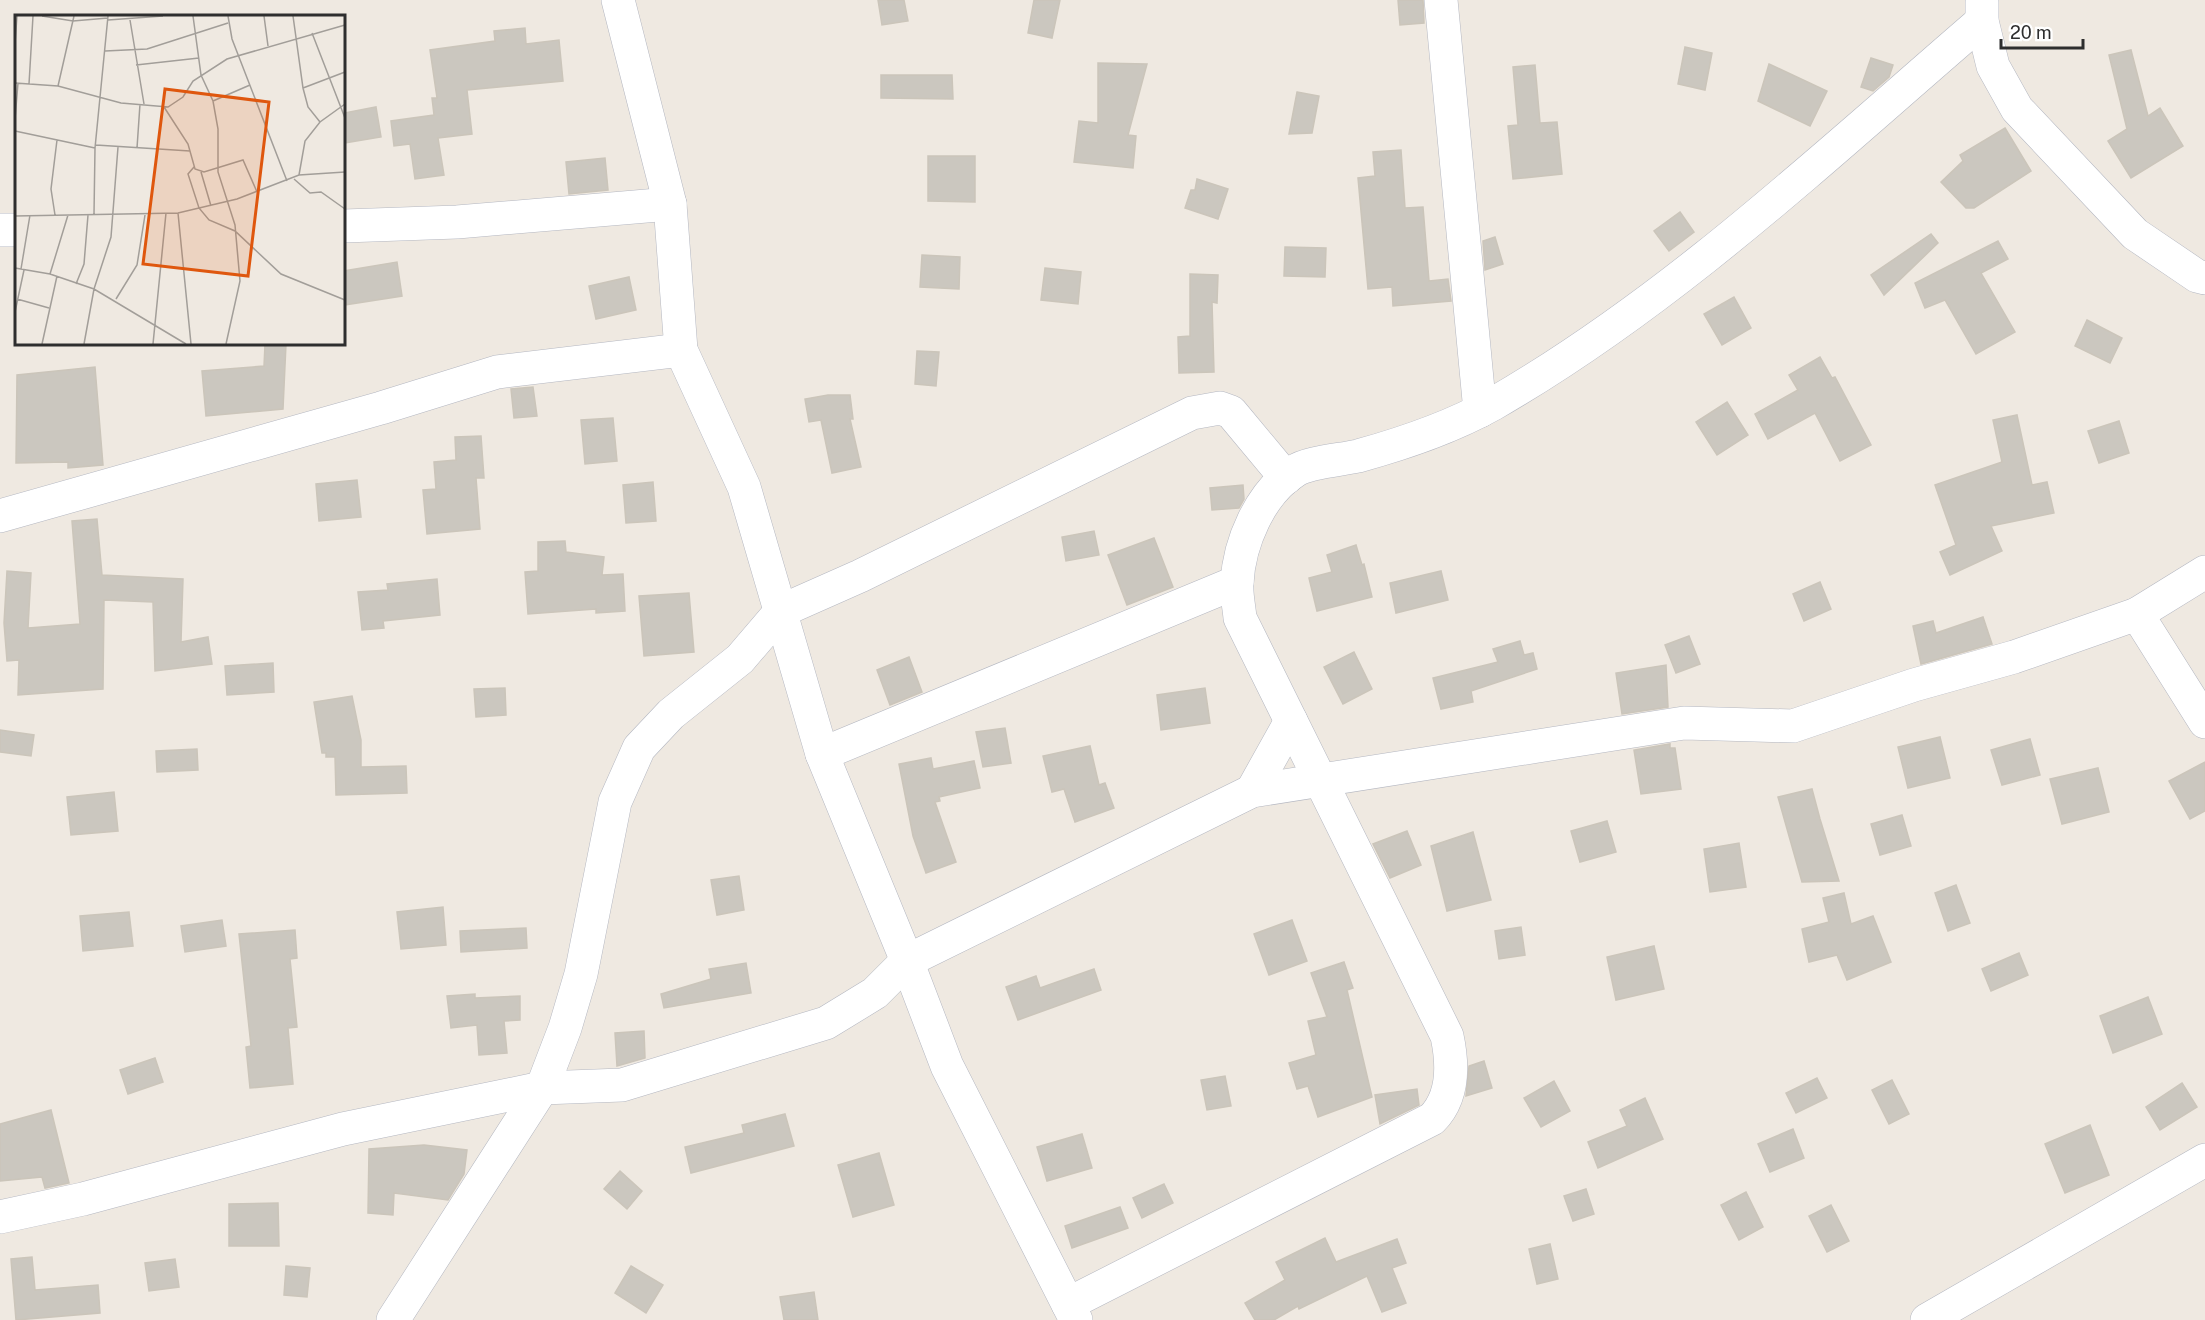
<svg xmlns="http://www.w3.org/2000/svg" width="2205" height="1320" font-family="'Public Sans',sans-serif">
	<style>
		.building { fill: #cbc7bf; stroke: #cbc5ba; stroke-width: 1.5 }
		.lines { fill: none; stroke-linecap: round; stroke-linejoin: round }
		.minor-casing { stroke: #b4b7c1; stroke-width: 34 }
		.minor { stroke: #fff; stroke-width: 33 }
		.inset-road { fill: none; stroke: #a29e99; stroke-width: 1.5 }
		.view { fill: #df570e; fill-opacity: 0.15; stroke: #df570e; stroke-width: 3 }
		.inset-edge { fill: none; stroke: #2e2e2e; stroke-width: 3 }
	</style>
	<rect width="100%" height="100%" fill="#efe9e1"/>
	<g class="building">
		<polygon points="878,0 904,0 908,21 882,25"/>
		<polygon points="1034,0 1060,0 1052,38 1028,33"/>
		<polygon points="1398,0 1423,0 1424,23 1400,25"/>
		<polygon points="525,28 526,44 559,40 563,81 467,90 472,134 438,138 444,175 415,179 410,144 394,146 391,121 434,115 432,98 437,98 430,50 495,41 494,31"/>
		<polygon points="1685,47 1712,53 1705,90 1678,84"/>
		<polygon points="2131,50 2148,116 2160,108 2183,146 2131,178 2108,141 2127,129 2109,55"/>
		<polygon points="1871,58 1893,65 1889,77 1873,91 1861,87"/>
		<polygon points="1098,63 1147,64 1128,135 1136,136 1133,168 1074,162 1079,121 1098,123"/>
		<polygon points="1769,64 1827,91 1810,126 1758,101"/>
		<polygon points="1535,65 1540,123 1557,122 1562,174 1513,179 1508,126 1518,125 1513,67"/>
		<polygon points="881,75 952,75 953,99 881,98"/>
		<polygon points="1297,92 1319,96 1312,133 1289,134"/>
		<polygon points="376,107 381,137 344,143 344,113"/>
		<polygon points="2005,128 2031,171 1974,208 1966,208 1941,182 1963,161 1960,155"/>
		<polygon points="1401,150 1405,208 1423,207 1429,281 1448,279 1451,301 1393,306 1392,287 1368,289 1358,178 1375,176 1373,152"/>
		<polygon points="928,156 975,156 975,202 928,201"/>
		<polygon points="605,158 608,190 569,194 566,162"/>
		<polygon points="1197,179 1228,189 1218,219 1185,208 1191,190 1195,190"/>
		<polygon points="1680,212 1694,232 1669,251 1654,231"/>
		<polygon points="1931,234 1938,243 1884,295 1871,275"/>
		<polygon points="1495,237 1503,264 1485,270 1483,241"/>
		<polygon points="1998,241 2008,259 1981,273 2015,332 1976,354 1945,300 1925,308 1915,283"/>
		<polygon points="1285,247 1326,248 1325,277 1284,276"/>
		<polygon points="922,255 960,257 959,289 920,287"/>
		<polygon points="397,262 402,296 344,305 344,271"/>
		<polygon points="1045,268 1081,272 1078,304 1041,300"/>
		<polygon points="1190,274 1218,275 1217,303 1212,302 1214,372 1179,373 1178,337 1190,336"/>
		<polygon points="629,277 636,310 596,319 589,286"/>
		<polygon points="1734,297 1751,328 1722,345 1704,314"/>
		<polygon points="2087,320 2122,338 2110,363 2075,346"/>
		<polygon points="265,344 286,344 283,409 206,416 202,371 264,366"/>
		<polygon points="917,351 939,352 936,386 915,384"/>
		<polygon points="1820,357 1832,378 1835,377 1871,445 1840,461 1815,413 1768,439 1755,414 1798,390 1789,375"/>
		<polygon points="95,367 103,465 68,468 68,462 16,463 17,375"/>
		<polygon points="533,387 537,416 514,418 511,389"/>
		<polygon points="828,395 850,395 853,419 850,419 861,467 832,473 821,420 809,422 805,399"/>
		<polygon points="1727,402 1748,435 1717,455 1696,422"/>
		<polygon points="2017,415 2032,485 2047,482 2054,513 1991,526 2002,551 1950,575 1940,552 1956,545 1935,485 2002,462 1993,420"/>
		<polygon points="613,418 617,461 585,464 581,420"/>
		<polygon points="2119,421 2129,453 2099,463 2088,431"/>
		<polygon points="481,436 484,478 476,478 480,529 427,534 423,490 436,489 434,462 456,460 455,437"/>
		<polygon points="357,480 361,517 319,521 316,484"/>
		<polygon points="653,482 656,521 626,523 623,485"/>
		<polygon points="1243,485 1244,499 1239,508 1212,510 1210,488"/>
		<polygon points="97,519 102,575 183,579 181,642 208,637 212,664 155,671 153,602 104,600 103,689 18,695 19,660 7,661 4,623 7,571 31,573 28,628 80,624 72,521"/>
		<polygon points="1094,531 1099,555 1066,561 1062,537"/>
		<polygon points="1154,538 1173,587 1127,605 1108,555"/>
		<polygon points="565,541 566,552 604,557 602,575 623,574 625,611 596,613 596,609 528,614 525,572 538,571 538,542"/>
		<polygon points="1356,545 1362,565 1364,564 1372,597 1317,611 1309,578 1332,572 1327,555"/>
		<polygon points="1441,571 1448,600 1396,613 1390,583"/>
		<polygon points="437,579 440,615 383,621 384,628 362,630 358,592 388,590 387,584"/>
		<polygon points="1820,582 1831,609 1804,621 1793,594"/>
		<polygon points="689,593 694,652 644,656 639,596"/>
		<polygon points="1983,617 1992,644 1921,664 1913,626 1933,621 1936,633"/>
		<polygon points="1689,636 1700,664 1676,673 1665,645"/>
		<polygon points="1520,641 1524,655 1533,653 1537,669 1471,691 1473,702 1441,709 1433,678 1498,662 1493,649"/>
		<polygon points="1354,652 1372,689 1343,704 1324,667"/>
		<polygon points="909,657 922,692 890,705 877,670"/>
		<polygon points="273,663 274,692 227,695 225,666"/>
		<polygon points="1666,665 1668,707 1622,714 1616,673"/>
		<polygon points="505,688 506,715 476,717 474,689"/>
		<polygon points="1205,688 1210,723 1161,730 1157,695"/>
		<polygon points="352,696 361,740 361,767 406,766 407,793 336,795 335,757 326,757 326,753 322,753 314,702"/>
		<polygon points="1005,728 1011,763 983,767 976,732"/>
		<polygon points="0,730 34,735 31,756 0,752"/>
		<polygon points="1940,737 1950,778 1908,788 1898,747"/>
		<polygon points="2030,739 2040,775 2002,785 1991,750"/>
		<polygon points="1670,744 1670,748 1675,748 1681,789 1641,794 1634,750"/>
		<polygon points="1090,746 1099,785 1105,783 1114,808 1075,822 1064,789 1052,792 1043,756"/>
		<polygon points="197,749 198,770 157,772 156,751"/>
		<polygon points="931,758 933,769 974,761 980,788 939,797 940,801 935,802 956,862 926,873 913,836 899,764"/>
		<polygon points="2205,762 2205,811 2190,819 2169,781"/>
		<polygon points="2098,768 2109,812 2062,824 2050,779"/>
		<polygon points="1812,789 1820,819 1839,881 1802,882 1778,797"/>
		<polygon points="114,792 118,831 71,835 67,797"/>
		<polygon points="1902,815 1911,846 1880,855 1871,824"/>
		<polygon points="1607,821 1616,852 1580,862 1571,831"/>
		<polygon points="1407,831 1421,865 1390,878 1373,844"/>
		<polygon points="1473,832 1491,900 1447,911 1431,846"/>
		<polygon points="1739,843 1746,887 1710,892 1704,849"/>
		<polygon points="739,876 744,910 717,915 711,880"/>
		<polygon points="1956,885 1970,923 1948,931 1935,893"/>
		<polygon points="1844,893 1851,924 1873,916 1891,962 1847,980 1837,955 1809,962 1802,929 1829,922 1823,898"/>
		<polygon points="443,907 446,945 401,949 397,912"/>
		<polygon points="129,912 133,946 83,951 80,916"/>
		<polygon points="222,920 226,946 185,952 181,926"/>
		<polygon points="1292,920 1307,961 1269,975 1254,934"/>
		<polygon points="1521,927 1525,955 1499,959 1495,931"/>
		<polygon points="526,928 527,948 461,952 460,931"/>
		<polygon points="295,930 297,958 290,959 297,1027 288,1028 293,1084 250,1088 246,1047 251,1046 239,934"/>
		<polygon points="1654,946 1664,989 1616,1000 1607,957"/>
		<polygon points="2019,953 2028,975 1991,991 1982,969"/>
		<polygon points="1344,962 1353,988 1347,990 1372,1097 1318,1117 1308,1086 1297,1089 1289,1063 1316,1055 1308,1021 1327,1017 1311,973"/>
		<polygon points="746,963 751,993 664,1008 661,994 711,979 709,969"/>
		<polygon points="1094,969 1101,990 1018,1020 1006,987 1036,976 1040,988"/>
		<polygon points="475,994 475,998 520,996 520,1020 504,1021 507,1053 479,1055 477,1025 451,1028 447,996"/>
		<polygon points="2148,997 2162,1034 2113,1053 2100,1016"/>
		<polygon points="644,1031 645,1058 617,1066 615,1033"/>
		<polygon points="155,1058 163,1082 128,1094 120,1070"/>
		<polygon points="1484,1061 1492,1088 1466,1096 1469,1066"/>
		<polygon points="1225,1076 1231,1106 1207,1110 1201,1080"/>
		<polygon points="1817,1078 1827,1098 1796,1113 1786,1093"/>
		<polygon points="1892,1080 1909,1114 1889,1124 1872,1090"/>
		<polygon points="1554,1081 1570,1111 1541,1127 1524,1098"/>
		<polygon points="2182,1083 2197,1107 2160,1130 2146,1107"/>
		<polygon points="1417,1089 1419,1105 1380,1124 1375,1095"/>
		<polygon points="1645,1098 1663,1139 1598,1168 1588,1142 1627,1126 1620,1110"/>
		<polygon points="51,1110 69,1183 45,1188 42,1177 0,1181 0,1124"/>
		<polygon points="785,1114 794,1146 691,1173 685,1147 744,1133 742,1125"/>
		<polygon points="2090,1125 2109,1175 2065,1193 2045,1144"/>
		<polygon points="1793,1129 1804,1158 1770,1172 1758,1144"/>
		<polygon points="1082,1134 1092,1168 1047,1181 1037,1147"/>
		<polygon points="424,1145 467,1150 464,1174 448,1200 394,1193 393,1215 368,1213 369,1149"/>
		<polygon points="879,1153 894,1205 853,1217 838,1165"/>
		<polygon points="620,1171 642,1191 627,1209 604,1189"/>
		<polygon points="1164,1184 1173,1203 1142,1218 1133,1198"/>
		<polygon points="1586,1189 1594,1214 1573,1221 1564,1196"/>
		<polygon points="1746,1192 1763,1227 1739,1240 1721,1205"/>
		<polygon points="278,1203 279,1246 229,1246 229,1204"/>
		<polygon points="1831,1205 1849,1241 1827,1252 1809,1216"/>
		<polygon points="1120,1207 1128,1228 1072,1248 1065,1226"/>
		<polygon points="1325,1238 1336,1262 1397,1239 1406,1263 1392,1268 1406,1303 1382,1312 1367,1276 1299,1309 1298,1306 1274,1320 1255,1320 1245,1303 1285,1280 1276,1262"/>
		<polygon points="1550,1244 1558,1279 1537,1284 1529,1249"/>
		<polygon points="32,1257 35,1290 98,1285 100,1313 16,1320 11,1259"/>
		<polygon points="175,1259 179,1287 149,1291 145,1263"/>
		<polygon points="286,1266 310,1268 307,1297 284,1295"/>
		<polygon points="631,1266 663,1285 646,1313 615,1293"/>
		<polygon points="814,1292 818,1320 784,1320 780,1297"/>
	</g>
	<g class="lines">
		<defs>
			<g id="minor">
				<polyline points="618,0 670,204 681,350 744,487 822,754 907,961 947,1066 1076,1320"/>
				<polyline points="1441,0 1480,411"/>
				<polyline points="1982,2 1982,21 1993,66 2017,109 2135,234 2197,276 2205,278"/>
				<polyline points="344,226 457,222 670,204"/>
				<polyline points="0,230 16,230"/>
				<polyline points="0,516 381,408 497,372 681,350"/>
				<polyline points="2137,614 2205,722"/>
				<polyline points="822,754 1237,582"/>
				<polyline points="1252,791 1291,721"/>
				<polyline points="0,1217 83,1199 343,1129 542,1088 622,1085 826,1023 875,993 907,961 1252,791 1684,723 1793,726 1914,685 2014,657 2137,614 2205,572"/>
				<path d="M1068 1304C1190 1243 1310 1180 1432 1119 1454 1097 1453 1064 1447 1036L1240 618C1239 606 1236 594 1237 583 1239 543 1260 493 1295 471 1308 462 1341 460 1358 456 1405 443 1450 428 1493 404 1673 300 1825 156 1982 21"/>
				<polyline points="393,1320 542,1088 565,1028 581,974 615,802 639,748 671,714 740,659 781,611 860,576 1192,413 1220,408 1231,412 1286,478"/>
				<polyline points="1927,1320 2205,1160"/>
			</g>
		</defs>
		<use href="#minor" class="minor-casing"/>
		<use href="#minor" class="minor"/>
	</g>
	<g transform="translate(15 15)">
		<rect width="330" height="330" fill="#efe9e1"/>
		<path class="inset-road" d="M27 1 58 6 93 3M178 1 186 60 198 86 203 114V157L220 210 225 266 211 329M213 1 217 24 272 166M249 1 253 31M278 1 288 73 293 92 305 107M93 5 148 1M115 5 129 89M297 18 330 103M0 28 2 1M90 36 132 34 213 8M121 50 184 43M0 68 43 71 106 88 153 92 168 82 178 66 212 44 330 10M14 69 18 1M43 71 59 1M288 73 330 57M198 86 235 70M149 92 173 129 180 154 189 157 228 145 242 177M0 104 3 68M0 116 80 133M81 130 175 136M122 133 125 89M179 152 173 159 184 193 194 205 220 216 266 259 330 285M186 157 196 191M284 160 290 126 305 107 330 89M279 164 295 178 306 177 330 194M163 198 176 329M79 199 80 133 93 1M40 200 36 174 42 125M0 201 163 198 222 184 284 160 330 157M0 253 35 259 79 274 171 329M6 254 15 200M35 259 53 200M61 269 69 249 73 200M2 284 34 293M101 284 122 250 130 200M0 297 9 255M27 329 42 261M69 329 79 274 96 222 103 132M138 329 151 198"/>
		<path class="view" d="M150 74 254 87 233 261 128 249Z"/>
		<rect width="330" height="330" class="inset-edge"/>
	</g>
	<path d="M2001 39v9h82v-9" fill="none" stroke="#2e2e2e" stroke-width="3"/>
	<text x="2010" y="39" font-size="18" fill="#2e2e2e" stroke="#ffffff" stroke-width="4.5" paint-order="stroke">20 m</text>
</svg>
